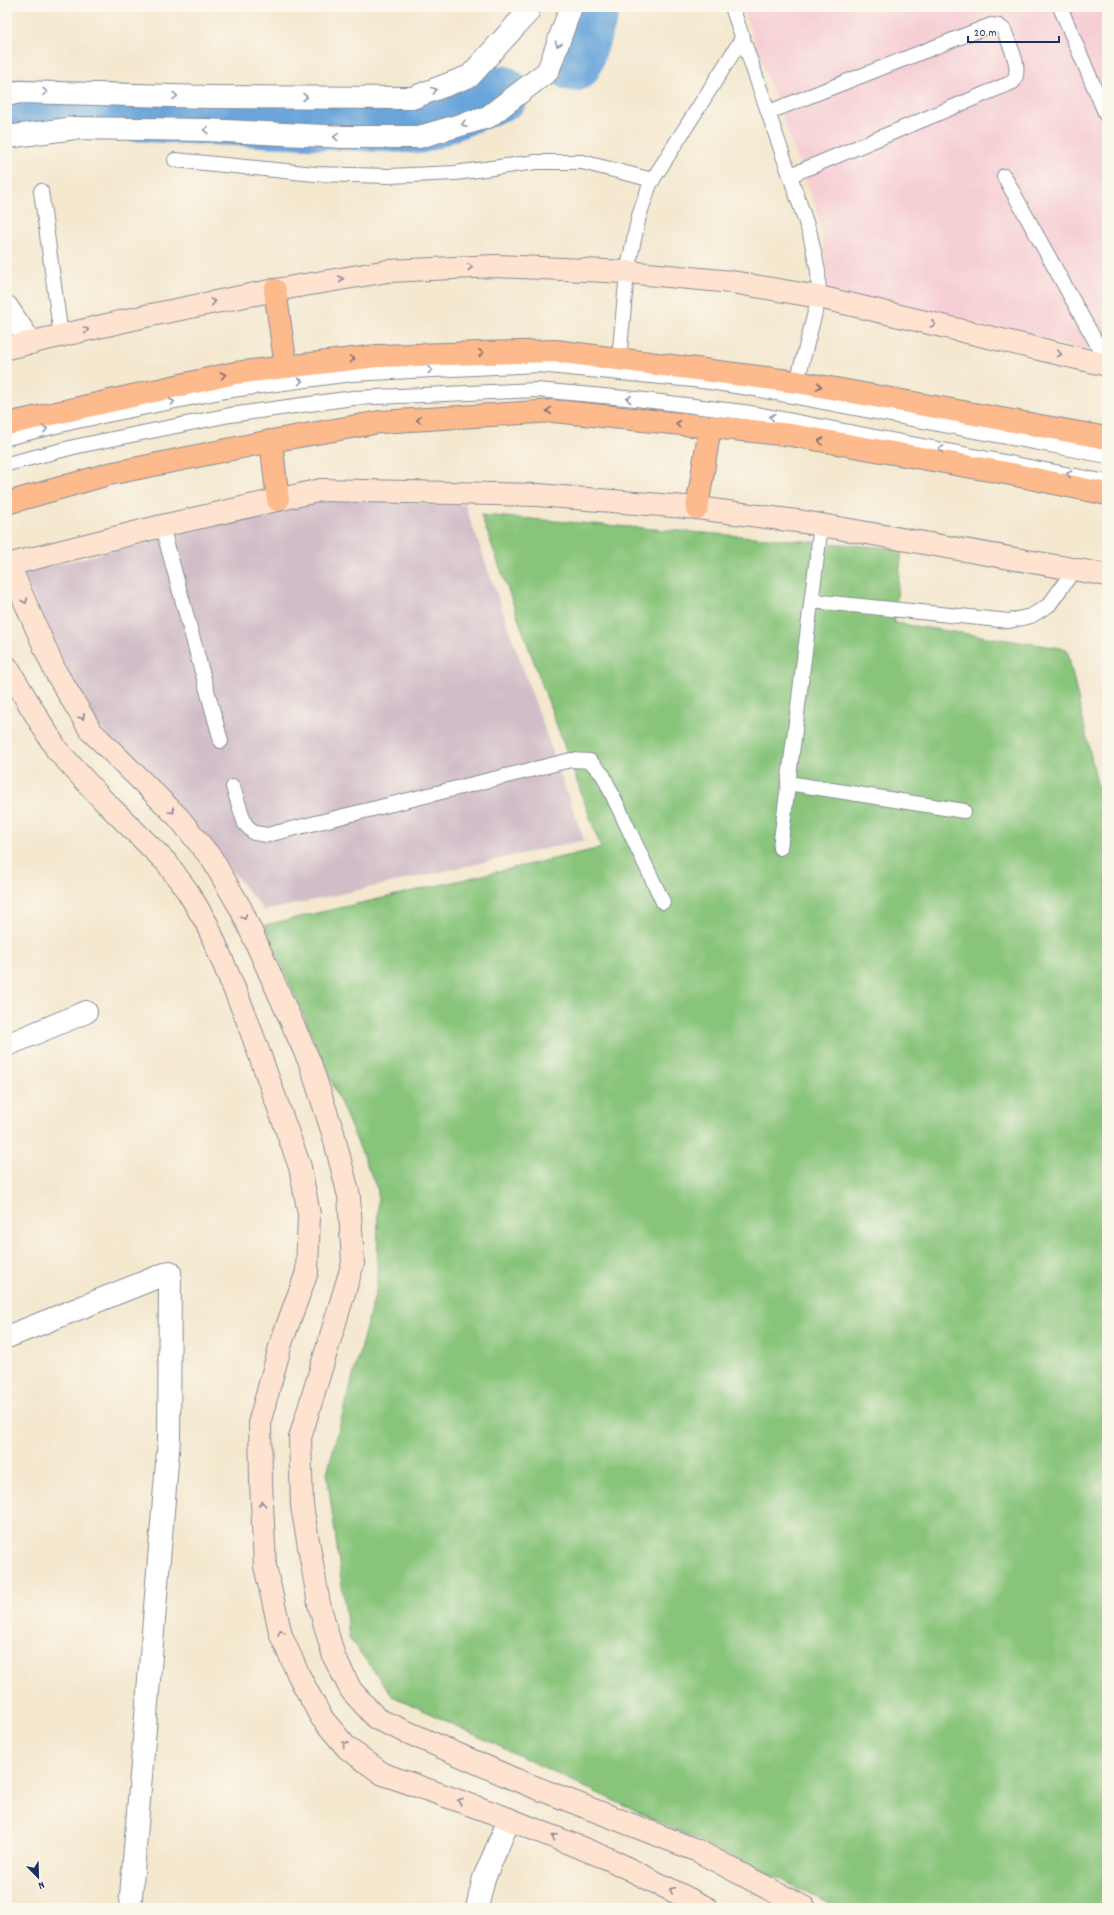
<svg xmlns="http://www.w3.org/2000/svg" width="1114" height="1915" font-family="Dekko,sans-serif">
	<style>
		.built { fill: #f6cfd5 }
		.industrial { fill: #d1bdc8 }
		.green { fill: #88c47a; stroke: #527a6c }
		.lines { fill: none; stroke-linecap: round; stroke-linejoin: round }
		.river { stroke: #69a5da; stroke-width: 55 }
		.lane-casing { stroke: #888c96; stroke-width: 16 }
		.street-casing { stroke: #888c96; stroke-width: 24 }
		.secondary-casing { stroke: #888c96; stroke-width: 24 }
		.highway-casing { stroke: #888c96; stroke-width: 24 }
		.lane { stroke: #fff; stroke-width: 14 }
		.street { stroke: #fff; stroke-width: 22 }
		.secondary { stroke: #fee3d1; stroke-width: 22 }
		.highway { stroke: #fcba8d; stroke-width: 22 }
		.oneway { stroke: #8d97ae }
		.oneway2 { stroke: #8c8998 }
		.oneway3 { stroke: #806e73 }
	</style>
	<rect width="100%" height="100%" fill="#fbf7ec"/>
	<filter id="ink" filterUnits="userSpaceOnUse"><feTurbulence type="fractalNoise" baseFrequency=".025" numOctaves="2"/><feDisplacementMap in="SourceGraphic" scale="8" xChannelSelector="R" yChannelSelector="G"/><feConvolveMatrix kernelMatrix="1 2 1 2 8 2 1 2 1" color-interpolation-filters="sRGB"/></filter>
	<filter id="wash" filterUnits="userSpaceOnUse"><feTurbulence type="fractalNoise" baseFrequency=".012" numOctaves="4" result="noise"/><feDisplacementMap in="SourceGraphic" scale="16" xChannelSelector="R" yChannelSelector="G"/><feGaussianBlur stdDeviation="0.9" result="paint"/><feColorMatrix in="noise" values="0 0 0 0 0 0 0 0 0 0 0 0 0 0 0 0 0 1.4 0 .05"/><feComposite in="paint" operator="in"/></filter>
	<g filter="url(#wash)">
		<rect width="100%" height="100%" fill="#f4e8cf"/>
		<polygon class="built" points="744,7 1107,7 1107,355 829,290 820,220 746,18"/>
		<polygon class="industrial" points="323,499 465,505 584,840 264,911 198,829 97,724 65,669 23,573"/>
		<polygon class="green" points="481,515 902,549 894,623 1067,649 1107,828 1107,1908 840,1908 393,1696 349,1638 327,1473 377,1287 378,1191 265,925 601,848"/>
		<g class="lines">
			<g class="river">
				<polyline points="574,64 593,7"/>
				<polyline points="7,106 171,116 420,126 502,93"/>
			</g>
		</g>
	</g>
	<g filter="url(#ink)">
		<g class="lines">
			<defs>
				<g id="lane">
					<polyline points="732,7 810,234 818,271 819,297 797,382"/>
					<polyline points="1060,7 1107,117"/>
					<path d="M769 112 991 25 999 26 1004 30C1009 45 1023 68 1013 82L791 175"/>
					<polyline points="175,160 315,174 389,176 455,173 536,162 582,162 653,180"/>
					<polyline points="1004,176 1107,362"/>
					<polyline points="41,191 61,336"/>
					<polyline points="619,360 627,272 639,216 650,184 743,37"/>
					<polyline points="7,438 73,422 225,391 351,374 538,365 703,381 755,389 1107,456"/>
					<polyline points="7,464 78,446 230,415 353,398 537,390 636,399 751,413 1107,482"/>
					<polyline points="162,526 221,741"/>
					<polyline points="812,601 1009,621 1031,616 1049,605 1074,570"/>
					<polyline points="788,783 964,811"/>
					<polyline points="233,787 245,824 254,833 267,835 571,760 590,761 603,775 663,902"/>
					<polyline points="780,848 821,525"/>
				</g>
				<g id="street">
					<polyline points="7,95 19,92 210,97 412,98 470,76 528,12 530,7"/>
					<polyline points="7,137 75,128 205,130 344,137 419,137 488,117 548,71 571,7"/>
					<polyline points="7,307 31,343"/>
					<polyline points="7,1045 86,1012"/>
					<polyline points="7,1337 170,1272 169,1439 130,1908"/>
					<polyline points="477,1908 484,1878 509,1820"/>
				</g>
				<g id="secondary">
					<polyline points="7,348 146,316 275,290 388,271 496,266 627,272 732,282 819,297 1107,365"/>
					<polyline points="7,565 162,526 321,490 538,495 697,508 804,522 1107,575"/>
					<polyline points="9,565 55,671 91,731 178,817 212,859 241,909 310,1063 333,1133 349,1196 353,1263 300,1438 302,1506 319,1604 334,1657 351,1690 377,1719 514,1779 696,1850 805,1908"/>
					<polyline points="7,667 57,750 102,799 167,863 188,892 207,924 246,1017 300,1167 309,1214 307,1272 282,1340 260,1420 261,1482 265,1566 281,1635 299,1676 321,1717 347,1748 383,1774 496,1814 609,1859 707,1908"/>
				</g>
				<g id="highway">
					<polyline points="275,290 286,367"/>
					<polyline points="7,424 235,373 377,356 555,351 797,382 1107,438"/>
					<polyline points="271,441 278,500"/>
					<polyline points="7,503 109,474 271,441 380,422 553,411 791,435 1006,473 1107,494"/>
					<polyline points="697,508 710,427"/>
				</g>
			</defs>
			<use href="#lane" class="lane-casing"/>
			<use href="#street" class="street-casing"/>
			<use href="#secondary" class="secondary-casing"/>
			<use href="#highway" class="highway-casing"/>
			<use href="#lane" class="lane"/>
			<use href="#street" class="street"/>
			<use href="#secondary" class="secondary"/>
			<use href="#highway" class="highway"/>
		</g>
		<defs><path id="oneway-chevron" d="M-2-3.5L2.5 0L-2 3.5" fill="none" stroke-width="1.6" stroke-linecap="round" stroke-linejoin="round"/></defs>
		<g class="oneway">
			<use href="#oneway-chevron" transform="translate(558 44) rotate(110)"/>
			<use href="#oneway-chevron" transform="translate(434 90) rotate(-21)"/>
			<use href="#oneway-chevron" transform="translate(45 92) rotate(2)"/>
			<use href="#oneway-chevron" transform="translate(175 96) rotate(2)"/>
			<use href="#oneway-chevron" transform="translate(305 97)"/>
			<use href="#oneway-chevron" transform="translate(464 124) rotate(164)"/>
			<use href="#oneway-chevron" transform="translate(206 130) rotate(-178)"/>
			<use href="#oneway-chevron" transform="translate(336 137) rotate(-177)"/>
			<use href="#oneway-chevron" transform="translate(430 370) rotate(-3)"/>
			<use href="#oneway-chevron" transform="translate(300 381) rotate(-8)"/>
			<use href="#oneway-chevron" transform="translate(629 399) rotate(-175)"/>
			<use href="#oneway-chevron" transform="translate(172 402) rotate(-11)"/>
			<use href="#oneway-chevron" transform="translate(772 417) rotate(-169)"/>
			<use href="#oneway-chevron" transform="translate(45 429) rotate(-14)"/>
			<use href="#oneway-chevron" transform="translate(941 449) rotate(-169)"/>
			<use href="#oneway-chevron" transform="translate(1069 474) rotate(-169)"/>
		</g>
		<g class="oneway2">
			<use href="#oneway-chevron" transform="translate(470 267) rotate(-3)"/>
			<use href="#oneway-chevron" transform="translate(341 279) rotate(-9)"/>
			<use href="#oneway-chevron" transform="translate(213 302) rotate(-11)"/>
			<use href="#oneway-chevron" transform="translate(933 324) rotate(13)"/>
			<use href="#oneway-chevron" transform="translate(86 330) rotate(-13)"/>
			<use href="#oneway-chevron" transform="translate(1059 354) rotate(13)"/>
			<use href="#oneway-chevron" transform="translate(25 601) rotate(67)"/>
			<use href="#oneway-chevron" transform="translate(82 717) rotate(59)"/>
			<use href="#oneway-chevron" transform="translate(172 811) rotate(45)"/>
			<use href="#oneway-chevron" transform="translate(244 917) rotate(66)"/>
			<use href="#oneway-chevron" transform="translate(262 1504) rotate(-93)"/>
			<use href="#oneway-chevron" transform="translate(281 1632) rotate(-106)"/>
			<use href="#oneway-chevron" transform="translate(345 1744) rotate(-133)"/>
			<use href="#oneway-chevron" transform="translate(460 1801) rotate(-161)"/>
			<use href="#oneway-chevron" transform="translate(554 1837) rotate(-159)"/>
			<use href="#oneway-chevron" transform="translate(672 1890) rotate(-153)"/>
		</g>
		<g class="oneway3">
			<use href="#oneway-chevron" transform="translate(481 353) rotate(-1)"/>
			<use href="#oneway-chevron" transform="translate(352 359) rotate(-7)"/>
			<use href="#oneway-chevron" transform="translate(223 375) rotate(-13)"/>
			<use href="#oneway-chevron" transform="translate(819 386) rotate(10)"/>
			<use href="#oneway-chevron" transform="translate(549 411) rotate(178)"/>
			<use href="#oneway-chevron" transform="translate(419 420) rotate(176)"/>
			<use href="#oneway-chevron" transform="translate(678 424) rotate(-174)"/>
			<use href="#oneway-chevron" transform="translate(821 441) rotate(-170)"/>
		</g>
	</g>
	<rect width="1114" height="1915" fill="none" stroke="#fbf7ec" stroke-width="24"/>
	<g transform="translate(38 1877) rotate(157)" stroke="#fbf7ec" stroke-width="3" paint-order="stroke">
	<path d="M0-3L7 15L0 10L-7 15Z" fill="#1b2f5e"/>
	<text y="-6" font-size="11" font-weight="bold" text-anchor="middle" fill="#1b2f5e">N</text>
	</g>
	<path d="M968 36v6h91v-6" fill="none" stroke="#1b2f5e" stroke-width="2"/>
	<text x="974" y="36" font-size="12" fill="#1b2f5e" stroke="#fbf7ec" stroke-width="3" paint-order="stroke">20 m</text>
</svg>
